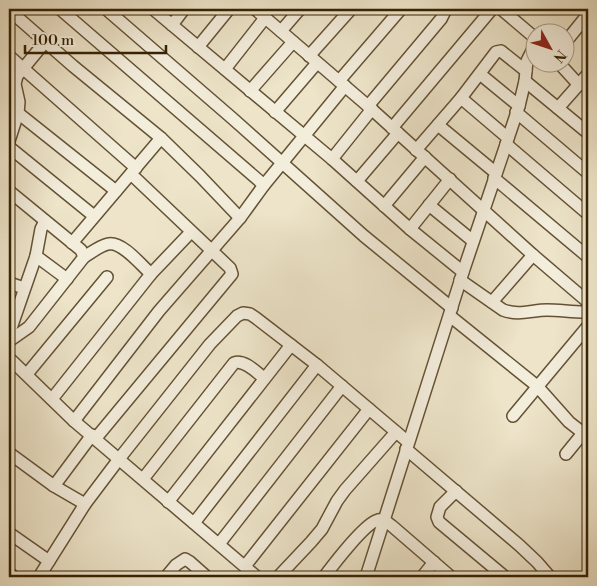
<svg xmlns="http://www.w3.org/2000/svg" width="597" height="586" font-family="'Libre Bodoni',serif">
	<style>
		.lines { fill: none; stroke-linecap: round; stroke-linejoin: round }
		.minor-casing { stroke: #645235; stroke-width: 14 }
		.minor { stroke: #f3eddc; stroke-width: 11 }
	</style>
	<rect width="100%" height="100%" fill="#ede4c9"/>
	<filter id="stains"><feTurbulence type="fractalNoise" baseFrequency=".004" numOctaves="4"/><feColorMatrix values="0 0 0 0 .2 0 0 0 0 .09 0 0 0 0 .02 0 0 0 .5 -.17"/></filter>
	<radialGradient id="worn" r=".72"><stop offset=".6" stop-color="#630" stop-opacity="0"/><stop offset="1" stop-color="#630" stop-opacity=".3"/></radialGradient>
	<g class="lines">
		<defs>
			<g id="minor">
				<polyline points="60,9 264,185"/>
				<polyline points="106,9 232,118 364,236 452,308"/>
				<polyline points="153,9 332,159 410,229 463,272"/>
				<polyline points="255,9 368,106 533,255 588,302"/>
				<polyline points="501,9 534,37"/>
				<polyline points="9,10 73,66 161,138 200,176 240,218"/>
				<polyline points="172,25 184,9"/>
				<polyline points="281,31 300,9"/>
				<polyline points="564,44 585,18 586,14 582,9"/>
				<polyline points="198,47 229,9"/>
				<polyline points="9,56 136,168"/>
				<polyline points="309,56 351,9"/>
				<polyline points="558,62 579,85"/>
				<polyline points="225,69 265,18"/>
				<polyline points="480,74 519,106"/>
				<polyline points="339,81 401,9"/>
				<polyline points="525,81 588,133"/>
				<polyline points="250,91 293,42"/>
				<polyline points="461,98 508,138"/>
				<polyline points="368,106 441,19 445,11 444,9"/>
				<polyline points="558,108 588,74"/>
				<polyline points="275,112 317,63"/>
				<polyline points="516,112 588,173"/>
				<polyline points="18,113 116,191"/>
				<polyline points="438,125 496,173"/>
				<polyline points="392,128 492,9"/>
				<polyline points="9,141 18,113 19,102 15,84 17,76 45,42"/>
				<polyline points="506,144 588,214"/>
				<polyline points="9,147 94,216"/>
				<polyline points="416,150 461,98 496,52 501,51 526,71"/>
				<polyline points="332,159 372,109"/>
				<polyline points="494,178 588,257"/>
				<polyline points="357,181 398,133"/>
				<polyline points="9,191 81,250 84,257 29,327 9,341"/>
				<polyline points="429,205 473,241"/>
				<polyline points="384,206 425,157"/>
				<polyline points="410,229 450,179"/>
				<polyline points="72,243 161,138"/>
				<polyline points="36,256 67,279"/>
				<path d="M84 257C91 253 99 246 108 244 122 241 141 265 151 274"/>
				<path d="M460 280 503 310C519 316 532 310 547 310 559 310 572 312 584 312L588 311"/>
				<polyline points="9,283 24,288"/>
				<polyline points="492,302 533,255"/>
				<polyline points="450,316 537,386 569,422 583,433"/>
				<polyline points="9,334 36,256 41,229 45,221"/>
				<polyline points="9,358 74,421 257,577"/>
				<polyline points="27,374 107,277"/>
				<polyline points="52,399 151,274 191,232"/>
				<polyline points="513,416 588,326"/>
				<polyline points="74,421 159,311 240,218 264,185 345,86"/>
				<polyline points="96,438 232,274 230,268 131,174"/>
				<polyline points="406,449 519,545 537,562 550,577"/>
				<polyline points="9,453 54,486 85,504"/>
				<polyline points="566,454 588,427"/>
				<path d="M143 479 234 363C244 359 256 372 264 378"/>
				<polyline points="54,486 92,435"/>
				<polyline points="456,491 440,507 437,517 439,522 505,577"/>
				<polyline points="168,502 291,345"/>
				<polyline points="194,523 317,365"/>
				<polyline points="9,533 49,561"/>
				<polyline points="219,544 342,386"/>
				<polyline points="245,566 369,409"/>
				<polyline points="9,573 14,577"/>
				<polyline points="39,577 85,504 119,459 210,344 237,316 243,313 250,314 256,318 317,365 408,442"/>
				<polyline points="166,577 176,565 185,559 190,562 207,577"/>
				<polyline points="278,577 311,542 322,529 337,501 345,490 396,432"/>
				<path d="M324 577C333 565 365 523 378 520 384 519 388 523 392 526L451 577"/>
				<polyline points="366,577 463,272 519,106 525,81 527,61 534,47"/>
				<polyline points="422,577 434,562"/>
			</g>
		</defs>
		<use href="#minor" class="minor-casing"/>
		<use href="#minor" class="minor"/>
	</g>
	<rect width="597" height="586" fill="none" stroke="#ede4c9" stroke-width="30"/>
	<rect x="10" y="10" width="577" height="566" fill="none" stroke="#372204" stroke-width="2.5"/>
	<rect x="15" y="15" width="567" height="556" fill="none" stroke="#372204"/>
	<g transform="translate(550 48) rotate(130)"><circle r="24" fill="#f3eddc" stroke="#a89c86"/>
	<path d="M0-4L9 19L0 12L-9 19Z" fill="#8f2418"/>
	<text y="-8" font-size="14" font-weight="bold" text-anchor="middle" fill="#372204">N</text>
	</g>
	<path d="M25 45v8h141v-8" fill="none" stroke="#372204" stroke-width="2.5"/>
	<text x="32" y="45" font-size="15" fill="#372204" stroke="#f3eddc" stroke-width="4" paint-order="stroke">100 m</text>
	<rect width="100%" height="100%" filter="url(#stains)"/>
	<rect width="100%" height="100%" fill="url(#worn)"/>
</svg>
